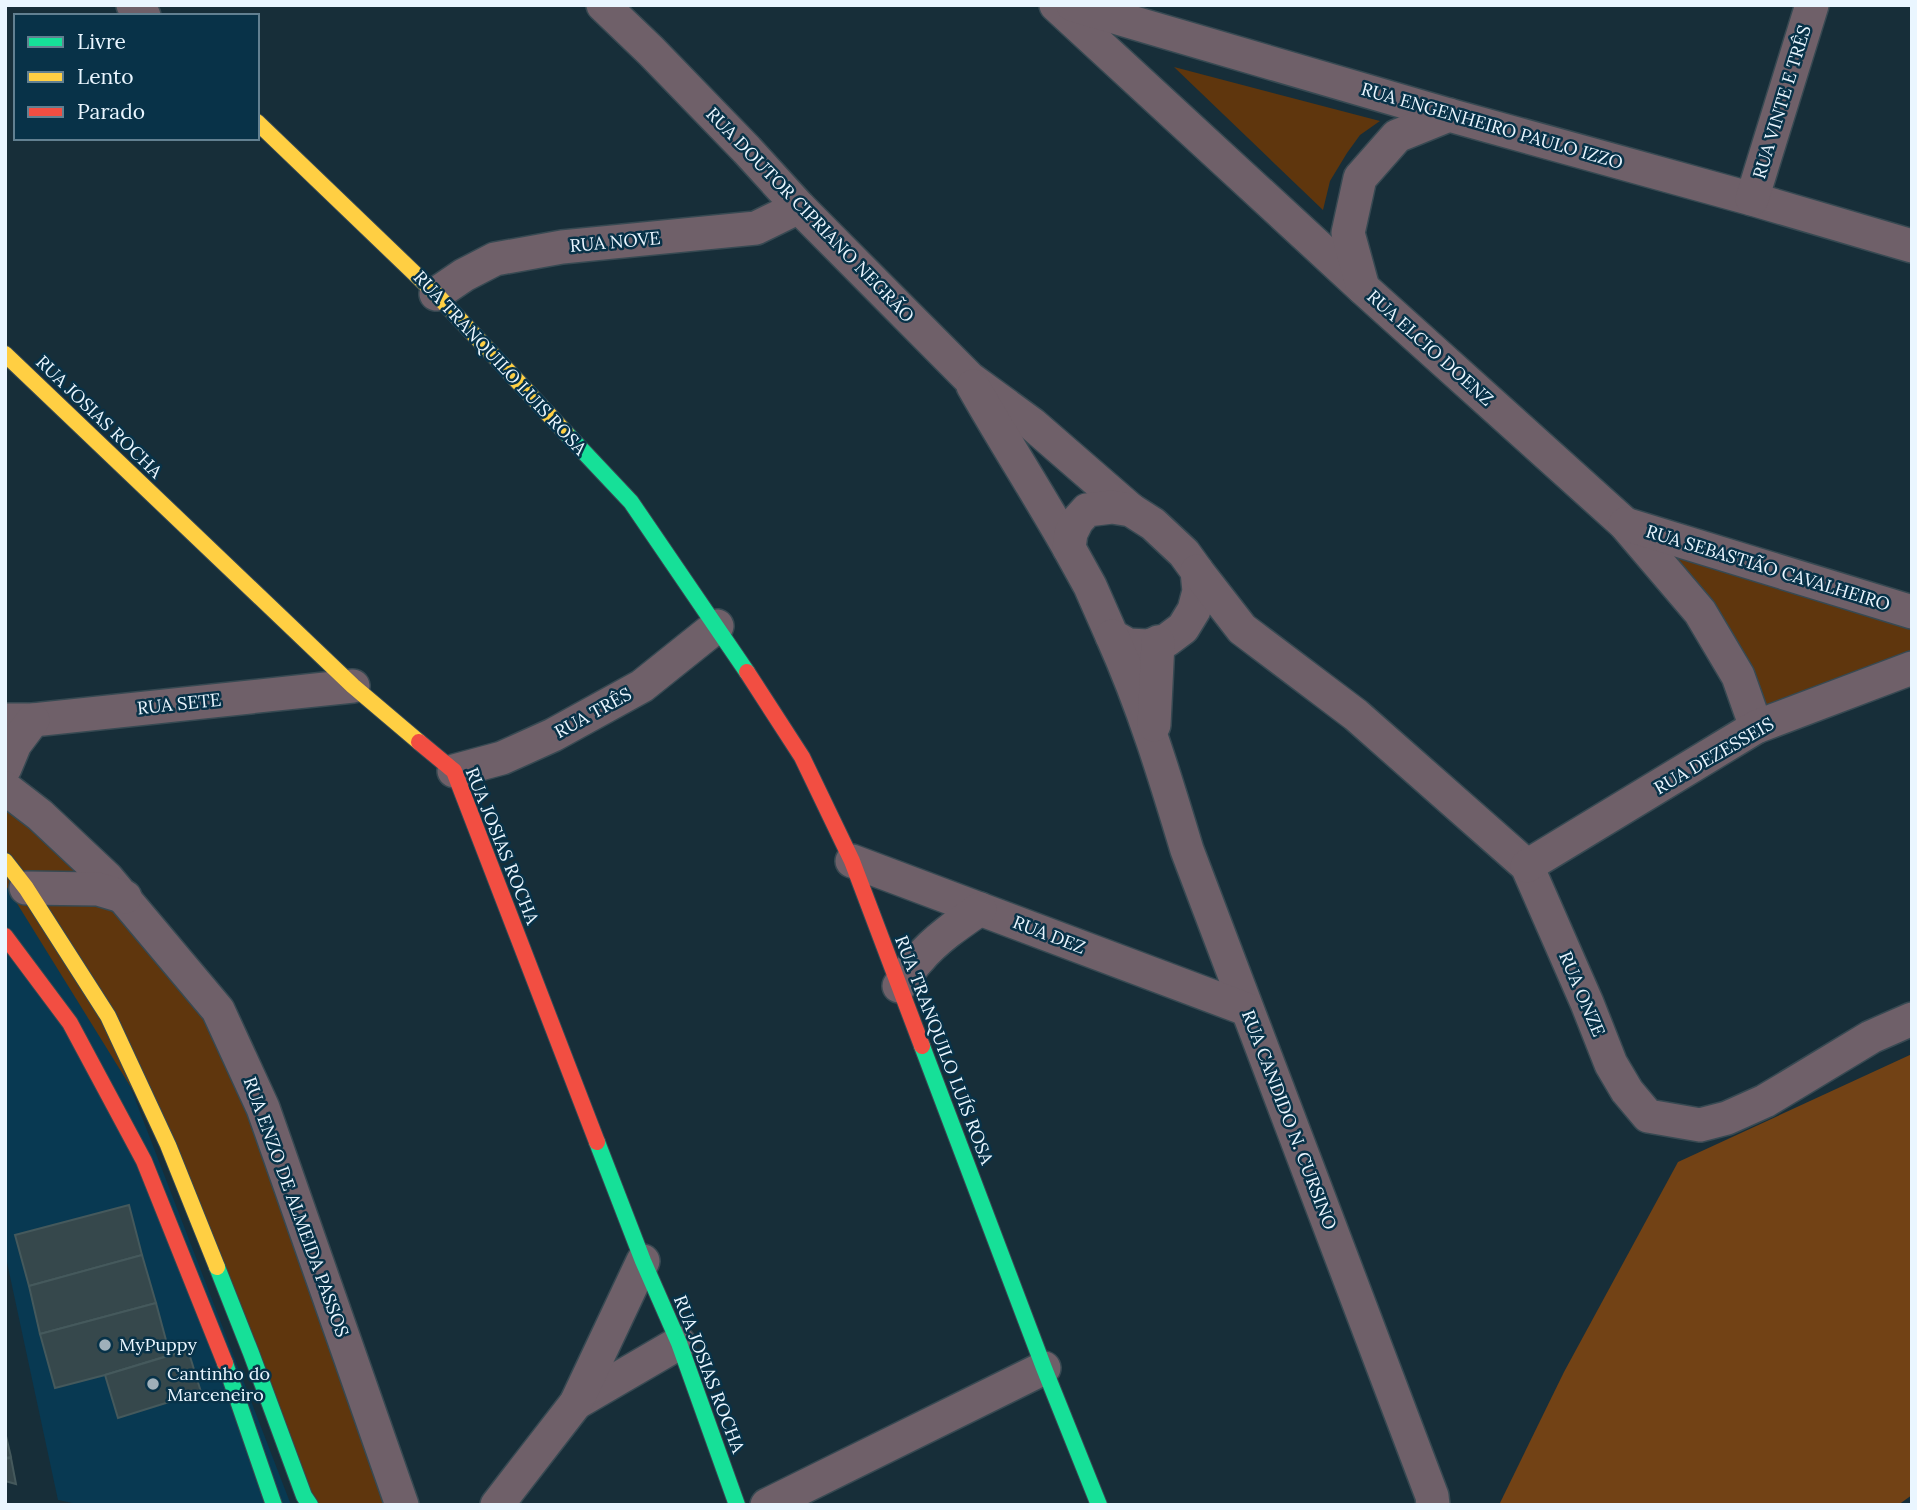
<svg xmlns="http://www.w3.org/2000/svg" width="1917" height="1510" font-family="Lora,serif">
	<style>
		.built { fill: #083952 }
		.green { fill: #5f360d }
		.forest { fill: #724215 }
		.building { fill: #36484c; stroke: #45595c; stroke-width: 2 }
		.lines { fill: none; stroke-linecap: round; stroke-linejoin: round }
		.street-casing { stroke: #374952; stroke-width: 36 }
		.fast-casing { stroke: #374952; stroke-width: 18 }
		.slow-casing { stroke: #374952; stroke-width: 18 }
		.jam-casing { stroke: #374952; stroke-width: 18 }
		.street { stroke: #6f6069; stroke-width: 33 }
		.fast { stroke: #16e098; stroke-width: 16 }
		.slow { stroke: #ffcf43; stroke-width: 16 }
		.jam { stroke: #f24e42; stroke-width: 16 }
		.poi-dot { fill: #a0b0ba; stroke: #083248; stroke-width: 2.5 }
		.labels { text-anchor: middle; stroke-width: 5; stroke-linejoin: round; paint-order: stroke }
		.street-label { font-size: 18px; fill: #eaf6ff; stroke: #083248 }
		.poi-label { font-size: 18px; fill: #eaf6ff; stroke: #083248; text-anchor: start }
	</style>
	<rect width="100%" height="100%" fill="#172e39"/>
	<polygon class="built" points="5,884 102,1013 291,1505 82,1505 58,1500 5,1253"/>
	<g class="green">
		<polygon points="1174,67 1380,121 1360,135 1347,153 1330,181 1323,210"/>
		<polygon points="1625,524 1912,612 1912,668 1756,727"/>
		<polygon points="5,783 215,1011 399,1505 312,1505 171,1152 5,884"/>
	</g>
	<polygon class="forest" points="1912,1054 1912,1495 1898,1505 1499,1505 1564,1372 1678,1162"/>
	<g class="building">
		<polygon points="129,1205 142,1255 29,1286 15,1235"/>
		<polygon points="142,1255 156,1303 40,1334 29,1286"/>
		<polygon points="156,1303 170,1355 105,1375 55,1388 40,1334"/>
		<polygon points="188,1350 201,1392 118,1418 105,1375"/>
		<polygon points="5,1432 11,1457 5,1458"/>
		<polygon points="11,1458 16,1484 5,1481 5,1459"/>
	</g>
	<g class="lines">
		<defs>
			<g id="street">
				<polyline points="133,5 144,16"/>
				<polyline points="603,5 651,51 747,150 799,207 969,378 1032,424 1131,510"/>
				<polyline points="1056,5 1363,288 1625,524 1700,612 1738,676 1756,727"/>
				<polyline points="1073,5 1449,115 1752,199 1912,246"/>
				<polyline points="1752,199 1812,5"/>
				<polyline points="1363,288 1348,233 1360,178 1397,136 1449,115"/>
				<polyline points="436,294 464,275 495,259 562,247 756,228 799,207"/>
				<path d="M973 386C1004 441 1038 493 1069 548"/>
				<polygon points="1112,507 1131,510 1153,524 1184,553 1197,571 1199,591 1194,610 1183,628 1167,640 1148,646 1128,645 1112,636 1090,586 1069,548 1071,533 1077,521 1087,510"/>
				<polyline points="1625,524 1912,612"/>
				<polyline points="1197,571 1242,629 1356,715 1527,866 1587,1003 1611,1064 1627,1091 1648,1116 1700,1125 1727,1118 1765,1101 1871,1037 1912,1019"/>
				<path d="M1112 636C1143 705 1165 777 1187 850L1432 1496 1433 1505"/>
				<polyline points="5,720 33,720 353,686"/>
				<polyline points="1154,725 1158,642"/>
				<polyline points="5,768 15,744 33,720"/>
				<polyline points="454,771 502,758 553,735 642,686 717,626"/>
				<polyline points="5,788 40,815 107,878 218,1010 263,1108 402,1505"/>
				<polyline points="852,861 1246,1009"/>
				<polyline points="1527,866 1756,727 1912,668"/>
				<polyline points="26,888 98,889 125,897"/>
				<path d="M899 986C905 977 911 967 919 959 936 939 958 924 980 909"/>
				<polyline points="576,1403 679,1343"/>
				<polyline points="497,1505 576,1403 643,1261"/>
				<polyline points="767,1505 1044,1368"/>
			</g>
			<g id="fast">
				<polyline points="566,433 631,502 747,672"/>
				<polyline points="922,1046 1044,1368 1099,1505"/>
				<polyline points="597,1142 643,1261 679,1343 737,1505"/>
				<polyline points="217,1267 251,1353 304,1496 310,1505"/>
				<polyline points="225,1363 274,1505"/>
			</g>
			<g id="slow">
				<polyline points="257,122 436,294 566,433"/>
				<polyline points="5,354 353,686 419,742"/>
				<polyline points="5,861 26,888 108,1016 168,1145 217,1267"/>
			</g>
			<g id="jam">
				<polyline points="747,672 802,757 852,861 922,1046"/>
				<polyline points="419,742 454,771 597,1142"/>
				<polyline points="5,936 70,1023 144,1161 225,1363"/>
			</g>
		</defs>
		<use href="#street" class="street-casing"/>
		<use href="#fast" class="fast-casing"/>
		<use href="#slow" class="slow-casing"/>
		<use href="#jam" class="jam-casing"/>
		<use href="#street" class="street"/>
		<use href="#fast" class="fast"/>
		<use href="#slow" class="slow"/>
		<use href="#jam" class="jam"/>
	</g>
	<g class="poi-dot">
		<circle cx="105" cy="1345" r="7"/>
		<circle cx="153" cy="1384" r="7"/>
	</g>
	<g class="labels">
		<g class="street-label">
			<text transform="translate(1782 102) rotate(-73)" y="6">RUA VINTE E TRÊS</text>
			<text transform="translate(1492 126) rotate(16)" y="6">RUA ENGENHEIRO PAULO IZZO</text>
			<text transform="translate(810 215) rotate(46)" y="6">RUA DOUTOR CIPRIANO NEGRÃO</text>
			<text transform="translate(615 242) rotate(-5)" y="6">RUA NOVE</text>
			<text transform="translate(1430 348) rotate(42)" y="6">RUA ELCIO DOENZ</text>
			<text transform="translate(500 363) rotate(47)" y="6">RUA TRANQUILO LUIS ROSA</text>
			<text transform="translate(99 417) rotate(44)" y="6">RUA JOSIAS ROCHA</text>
			<text transform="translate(1768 568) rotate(17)" y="6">RUA SEBASTIÃO CAVALHEIRO</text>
			<text transform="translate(179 704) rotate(-6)" y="6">RUA SETE</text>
			<text transform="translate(593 713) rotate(-29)" y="6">RUA TRÊS</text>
			<text transform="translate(1714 756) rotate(-30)" y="6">RUA DEZESSEIS</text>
			<text transform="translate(502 846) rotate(68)" y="6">RUA JOSIAS ROCHA</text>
			<text transform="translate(1049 935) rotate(21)" y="6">RUA DEZ</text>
			<text transform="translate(1582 994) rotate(67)" y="6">RUA ONZE</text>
			<text transform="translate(944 1050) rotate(69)" y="6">RUA TRANQUILO LUÍS ROSA</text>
			<text transform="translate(1289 1120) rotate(69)" y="6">RUA CANDIDO N. CURSINO</text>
			<text transform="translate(296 1207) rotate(70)" y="6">RUA ENZO DE ALMEIDA PASSOS</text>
			<text transform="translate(709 1374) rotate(69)" y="6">RUA JOSIAS ROCHA</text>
		</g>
		<g class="poi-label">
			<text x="119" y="1351">MyPuppy</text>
			<text x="167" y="1380">Cantinho do<tspan x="167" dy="21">Marceneiro</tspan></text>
		</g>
	</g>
	<rect width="1917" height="1510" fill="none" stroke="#eaf6ff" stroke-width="14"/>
	<rect x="14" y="14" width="245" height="126" fill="#083248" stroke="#628091" stroke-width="2"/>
	<rect x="28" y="37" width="35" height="10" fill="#16e098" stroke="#628091" stroke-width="2"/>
	<text x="77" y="49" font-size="21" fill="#eaf6ff">Livre</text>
	<rect x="28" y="72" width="35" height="10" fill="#ffcf43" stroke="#628091" stroke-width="2"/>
	<text x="77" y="84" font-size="21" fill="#eaf6ff">Lento</text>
	<rect x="28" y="107" width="35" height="10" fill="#f24e42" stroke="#628091" stroke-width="2"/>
	<text x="77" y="119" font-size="21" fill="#eaf6ff">Parado</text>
</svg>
